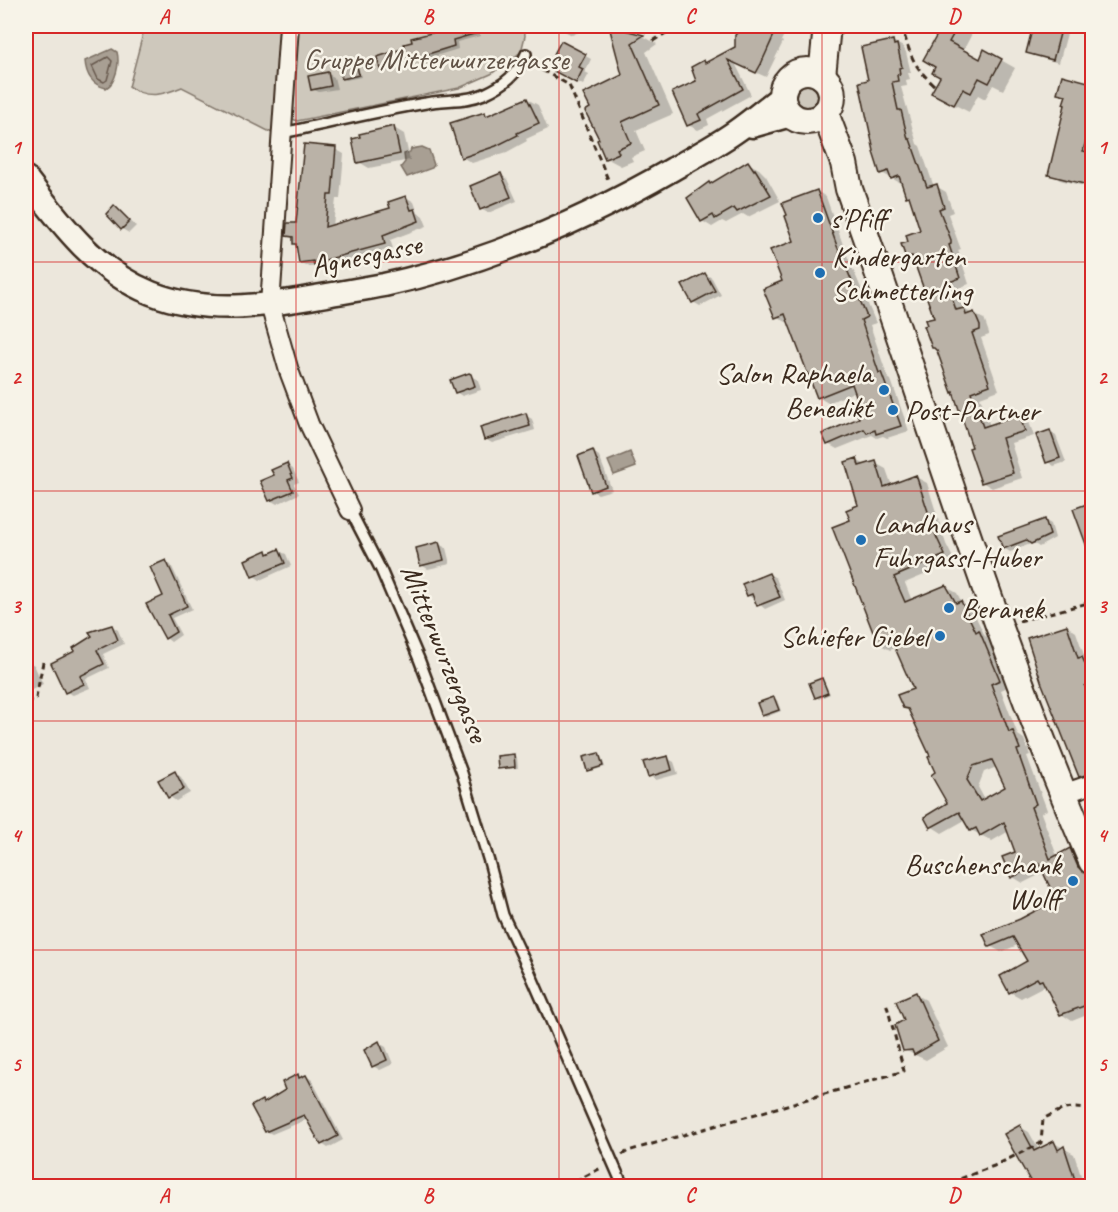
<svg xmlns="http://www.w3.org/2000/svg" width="1118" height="1212" font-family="Caveat,sans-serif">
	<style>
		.green { fill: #cec8bc; stroke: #84796d; stroke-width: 1.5 }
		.water { fill: #a89f93; stroke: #7c7064; stroke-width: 1.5 }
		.shadow { fill: #0003; fill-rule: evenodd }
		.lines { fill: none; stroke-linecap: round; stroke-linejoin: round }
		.shore { stroke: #67594d; stroke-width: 1.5 }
		.building { fill: #bab2a7; stroke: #3b2a1e; stroke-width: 1.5; fill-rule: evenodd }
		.service-casing { stroke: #3b2a1e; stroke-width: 14 }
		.minor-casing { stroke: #3b2a1e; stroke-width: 22 }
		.tertiary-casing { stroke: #3b2a1e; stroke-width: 27 }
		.secondary-casing { stroke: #3b2a1e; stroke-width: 30 }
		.path { stroke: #3b2a1e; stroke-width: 3; stroke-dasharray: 6 4.5; stroke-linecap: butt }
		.service { stroke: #f7f3e8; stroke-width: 9 }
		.minor { stroke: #f7f3e8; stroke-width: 18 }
		.tertiary { stroke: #f7f3e8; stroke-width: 22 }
		.secondary { stroke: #f7f3e8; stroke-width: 26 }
		.grid { fill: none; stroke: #d62828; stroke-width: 1.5; stroke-opacity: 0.55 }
		.poi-dot { fill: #1f6fb2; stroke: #f7f3e8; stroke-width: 2 }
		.labels { text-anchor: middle; stroke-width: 5; stroke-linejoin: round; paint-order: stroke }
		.park-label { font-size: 30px; fill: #605246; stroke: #f7f3e8 }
		.poi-label { font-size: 30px; fill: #3b2a1e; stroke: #f7f3e8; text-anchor: start }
		.street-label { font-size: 30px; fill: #3b2a1e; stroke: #f7f3e8 }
		.neatline { fill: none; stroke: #d62828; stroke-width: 2 }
		.grid-label { font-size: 20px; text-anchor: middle; font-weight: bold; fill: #d62828 }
	</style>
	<rect width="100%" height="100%" fill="#ece7dc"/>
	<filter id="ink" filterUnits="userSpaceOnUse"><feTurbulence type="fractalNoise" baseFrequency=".0167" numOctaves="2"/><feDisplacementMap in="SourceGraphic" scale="12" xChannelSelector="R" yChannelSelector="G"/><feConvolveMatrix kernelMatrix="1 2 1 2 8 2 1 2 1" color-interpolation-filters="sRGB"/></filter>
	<g filter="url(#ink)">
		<g class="green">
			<path d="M145 26H283L274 134 182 87C163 95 147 99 129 87Z"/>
			<polygon points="298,26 524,26 525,36 521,52 491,74 459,88 297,121 289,117"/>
			<circle cx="807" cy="96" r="11"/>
		</g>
		<g class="water">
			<path d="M112 49 117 52C120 63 116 83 106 88 93 85 86 75 85 61Z"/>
			<polygon points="422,147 429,150 434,165 432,168 407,177 401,167 405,162 404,154 410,152 411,149"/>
			<polygon points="630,452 636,467 614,475 608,461"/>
		</g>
		<g class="shadow">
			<polygon points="462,26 477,26 480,36 457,42 458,49 387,71 382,68 407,49"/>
			<polygon points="555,26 593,26 572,35"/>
			<polygon points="752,26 760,28 760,26 772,26 785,33 781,41 783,42 766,77 735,63 751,95 707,119 709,125 698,130 688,125 704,61 707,63 737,48"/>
			<polygon points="941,26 976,26 963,51 980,61 1001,60 1015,68 1003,90 993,85 985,99 978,95 969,112 947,101 942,77 943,27"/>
			<polygon points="1034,26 1060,26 1068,30 1059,63 1034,56 1028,53"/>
			<polygon points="611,28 643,36 657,44 646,52 673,114 636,130 645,151 631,157 633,161 621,166 606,158 624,76"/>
			<polygon points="893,41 903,47 906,52 911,73 908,73 910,79 906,80 907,86 901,87 917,144 920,146 934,187 936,186 946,192 953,212 948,214 960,247 961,249 958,250 969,284 956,289 963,309 984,319 989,333 989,335 981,338 999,390 980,397 990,426 1019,417 1029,422 1034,436 1011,443 1022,478 992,488 982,482 974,448 955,393 953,392 936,319 916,262 907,257 910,242 922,231 911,198 907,196 902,184 882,173 870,82"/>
			<polygon points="561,43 591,59 585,72 589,74 583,85 552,69 559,55"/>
			<polygon points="356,64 358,66 361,77 346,80 343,78"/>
			<polygon points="328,74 334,77 337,89 319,92 312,89"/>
			<polygon points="1063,77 1092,85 1092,188 1060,180 1050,174 1067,105 1067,97 1059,92"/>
			<polygon points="527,99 538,105 548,129 526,139 527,141 507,152 472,163 462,157 485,114 490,117"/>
			<polygon points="394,128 404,134 410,160 369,168 359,162 362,139"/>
			<polygon points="335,149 344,154 340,199 336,199 333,226 392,209 406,197 414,202 418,213 423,216 427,226 390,240 393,248 333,264 333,266 324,269 318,265 309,267 301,263 298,245 294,243 294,239 288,235 297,225"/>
			<polygon points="748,163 759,169 766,176 780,201 748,217 743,214 726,223 722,221 712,227 702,221 711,185"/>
			<polygon points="501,175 507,179 517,201 488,213 481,209"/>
			<polygon points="817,191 826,197 846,253 876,323 870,325 888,378 891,380 909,431 887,438 883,436 877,438 872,435 837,449 828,444 861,419 864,414 856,391 828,403 818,397 789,321 786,322 776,316 784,282 796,242"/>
			<polygon points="115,207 136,226 129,233 122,229 108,214"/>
			<polygon points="705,274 712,278 721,295 700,306 693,302"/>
			<polygon points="471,376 478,380 481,390 462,396 456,392"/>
			<polygon points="525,415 532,419 535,430 492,443 485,439"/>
			<polygon points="1050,432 1056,436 1066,462 1054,466 1048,462"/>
			<polygon points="593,452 599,456 612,490 598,494 592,491"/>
			<path d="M856 460 866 465 875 463 886 469 892 486 916 477 927 483 946 544 955 562 905 583 912 601 946 587 957 593 962 603 972 609 985 636 990 638 1010 686 1001 690 1018 735 1024 739 1030 755 1027 756 1047 810 1041 813 1057 856 1070 850 1081 856 1089 875 1092 878V1013L1072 1021 1061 1014 1046 985 1021 998 1010 992 1029 961 1020 944 1001 952 990 946 1021 920 1058 901 1045 872 1023 883 1013 877 1017 853 1009 831 992 841 971 830 965 820 942 833 931 826 950 803 932 756 910 711 904 707 915 689 897 647 890 650 879 644 852 520 859 506ZM997 767 1007 788 985 800 978 787 984 772Z"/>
			<polygon points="287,465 293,469 299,482 294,484 299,494 277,504 270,500 276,476"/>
			<polygon points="1090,504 1092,505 1092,559 1075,509"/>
			<polygon points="1044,520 1051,524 1055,538 1039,547 1033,543 1010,552 1004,548"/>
			<polygon points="439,544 446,548 450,564 428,569 421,565"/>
			<polygon points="279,551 286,554 291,566 260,580 254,576 266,552 271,554"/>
			<polygon points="1092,561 1092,579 1087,563"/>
			<polygon points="166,562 171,565 192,609 172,618 181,635 171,642 166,638"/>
			<polygon points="769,574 776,578 785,600 765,609 748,595"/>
			<polygon points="112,626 118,630 124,644 103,654 109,668 86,679 90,688 73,695 66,692 77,652"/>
			<polygon points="1067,626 1076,632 1084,655 1092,653 1092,780 1088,781 1078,775 1029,639"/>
			<polygon points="26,660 34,665 43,684 26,693"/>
			<polygon points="822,680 824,681 830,694 819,699 816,697"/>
			<polygon points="774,699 777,700 781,711 766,717 763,715"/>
			<polygon points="598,754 601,756 605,767 591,771 588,770"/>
			<polygon points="514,756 517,757 518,768 502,769 499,768"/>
			<polygon points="667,758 674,762 678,774 656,780 650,776"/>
			<polygon points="175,773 181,777 190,793 176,801 170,797"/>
			<polygon points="915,994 926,1000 948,1047 926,1060 904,1050 906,1021"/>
			<polygon points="379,1043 386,1047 393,1064 380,1070 373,1066"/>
			<polygon points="298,1076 301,1078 306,1076 312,1080 343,1140 328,1148 322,1144 308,1119 272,1134 266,1131 262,1102 265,1103 287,1091"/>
			<polygon points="1020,1127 1029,1132 1039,1150 1054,1143 1074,1154 1083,1182 1074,1186 1035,1186 1006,1134"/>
		</g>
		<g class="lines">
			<polygon class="shore" points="108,57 112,61 107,80 104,82 98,79 92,66"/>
		</g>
		<g class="building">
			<polygon points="459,26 490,26 491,29 453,40 454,46 380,69 377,57 405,48 404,44 412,42 411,38"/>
			<polygon points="609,26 644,35 632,43 659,105 622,122 631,143 617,149 619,153 605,159 597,140 599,139 585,111 590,108 583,94 622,75"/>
			<polygon points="744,26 776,26 772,34 774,35 761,64 756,73 728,60 743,89 698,114 701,120 687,126 672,92 696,81 691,67 704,60 705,63 735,47 735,35"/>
			<polygon points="942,26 958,26 949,42 980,59 984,49 1002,59 989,83 979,78 971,93 963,89 954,105 931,93 940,77 932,73 935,67 923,60"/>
			<polygon points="1033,26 1062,26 1053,60 1026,53"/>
			<polygon points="893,40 894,45 897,44 902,67 899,68 900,74 897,75 898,81 892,82 898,110 901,110 908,139 910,139 927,187 937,184 944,207 939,209 951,240 951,244 949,245 960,278 947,283 956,310 964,308 966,315 974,312 980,326 980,330 972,333 990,385 971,392 983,427 1019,415 1025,431 1002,438 1013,473 981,483 969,448 972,447 953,392 952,393 937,351 934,348 932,348 924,326 927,325 925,320 934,318 912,256 906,258 901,244 908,242 906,235 920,230 909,196 906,197 899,176 891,179 888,171 880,174 873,152 874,151 859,82 868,80 861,47"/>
			<polygon points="561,41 586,54 579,67 583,69 576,83 550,69 557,56 554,54"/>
			<polygon points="356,62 359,75 342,79 339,66"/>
			<polygon points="328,72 331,86 311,90 308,76"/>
			<polygon points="1062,75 1092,83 1092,93 1086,118 1092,120 1083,151 1092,153 1092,186 1048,175 1065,105 1063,104 1066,95 1057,93"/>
			<polygon points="527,98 539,123 517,133 518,135 496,146 461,158 450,123 485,112 486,116"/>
			<polygon points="394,126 400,154 357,163 352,139 360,137 359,134"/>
			<polygon points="304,144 336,147 332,195 328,195 325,227 390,208 388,202 406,196 411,210 415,209 419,221 383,235 385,244 325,260 325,262 314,265 313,261 299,263 296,244 293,244 293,237 286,236 287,223 296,223"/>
			<polygon points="748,161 754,170 755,169 771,195 737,212 734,208 715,219 713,215 701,222 687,198 709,182 710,184"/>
			<polygon points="501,173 511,197 480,210 470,186"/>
			<polygon points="817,190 837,246 867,317 861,320 879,373 881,372 901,426 876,434 875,430 867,433 864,429 827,445 822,434 859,418 857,414 862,413 852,384 817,398 785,314 775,318 763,289 782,281 770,250 794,241 785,216 787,215 782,203"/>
			<polygon points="114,205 130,221 121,230 106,214"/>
			<polygon points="705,273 715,291 692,303 682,285"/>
			<polygon points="469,373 471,374 475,386 455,393 450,380"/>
			<polygon points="526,413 530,426 484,440 480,427"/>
			<polygon points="1050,430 1060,458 1046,463 1036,435"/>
			<polygon points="593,450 606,486 591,492 578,456"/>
			<path d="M857 458 859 466 876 461 884 487 916 475 936 536 945 555 894 577 905 602 946 585 956 603 961 601 976 632 979 630 1000 680 991 684 1009 732 1013 731 1020 749 1017 750 1036 804 1031 807 1050 859 1070 848 1078 867 1087 875 1092 890V1003L1060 1015 1042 980 1039 981 1037 978 1009 993 1000 976 1027 961 1013 937 989 947 983 934 1020 919 1056 900 1039 864 1011 878 1002 857 1015 852 1004 822 980 836 976 828 970 831 959 812 930 828 924 817 947 803 931 775 935 772 928 757 930 756 908 709 903 708 897 695 913 689 891 639 878 645 832 527 850 520 846 510 858 505 845 462ZM992 760 1005 787 980 801 967 780 973 766Z"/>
			<polygon points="287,463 293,478 288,480 293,491 269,501 260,481 274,475 271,470"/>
			<polygon points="1092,502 1092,557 1091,558 1073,509"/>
			<polygon points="1045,519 1050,535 1031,544 1026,540 1003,549 998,536"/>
			<polygon points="439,542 444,560 420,566 416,548"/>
			<polygon points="279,549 285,563 252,577 245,560 267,550 268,554"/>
			<polygon points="166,560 187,606 168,615 176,632 165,639 146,604 163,596 150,567"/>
			<polygon points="769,573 780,597 757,606 752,594 747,596 742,584"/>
			<polygon points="112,625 118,640 97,650 104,664 80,676 84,684 65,693 51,663 75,651 73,648 92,636 89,632"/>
			<polygon points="1067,625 1078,658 1082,657 1092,679 1092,683 1085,686 1092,707 1092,773 1079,777 1042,684 1027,638"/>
			<polygon points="822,678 828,693 815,698 809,683"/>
			<polygon points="774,697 779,710 762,716 757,703"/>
			<polygon points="599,753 603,766 587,771 583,757"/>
			<polygon points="514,754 515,767 498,769 497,756"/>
			<polygon points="668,756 672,770 648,777 643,762"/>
			<polygon points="175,771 184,789 168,798 158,780"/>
			<polygon points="916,992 938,1041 914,1055 912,1050 903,1051 895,1025 904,1020 896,1001"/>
			<polygon points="379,1041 387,1060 372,1067 364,1050"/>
			<polygon points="298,1074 299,1078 306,1075 338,1136 321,1145 304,1115 265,1132 251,1106 262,1100 264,1103 285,1090 282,1082"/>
			<polygon points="1020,1125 1034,1151 1054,1141 1058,1150 1064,1146 1077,1186 1033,1186 1004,1134"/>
		</g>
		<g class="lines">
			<defs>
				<g id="service">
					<path d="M282 133C330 123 377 111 426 103 445 99 466 102 484 94 504 85 518 74 526 54"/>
					<polyline points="350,510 381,570 419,659 462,773 490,865 503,915 531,975 623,1186"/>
				</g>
				<g id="minor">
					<polyline points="289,26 270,305 289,371 309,424 350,510"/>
					<polyline points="1063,794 1092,784"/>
				</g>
				<g id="tertiary">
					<polyline points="752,126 791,115"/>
					<path d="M26 178C61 224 96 271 151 293 206 315 265 306 321 296 342 292 363 289 384 285 486 263 583 221 673 169 694 157 715 146 735 132 751 121 766 108 782 96"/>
				</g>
				<g id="secondary">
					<circle cx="807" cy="96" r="25"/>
					<polyline points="822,76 827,26"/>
					<path d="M825 113 844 163 849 189C929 413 996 643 1092 861"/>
				</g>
			</defs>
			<use href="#service" class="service-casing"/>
			<use href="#minor" class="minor-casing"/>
			<use href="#tertiary" class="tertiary-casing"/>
			<use href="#secondary" class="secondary-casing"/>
			<g class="path">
				<path d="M901 26C912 56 910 63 935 86"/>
				<polyline points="653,41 677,26"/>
				<polyline points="533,65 569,85 609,182"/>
				<polyline points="1088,139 1092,142"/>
				<polyline points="1019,621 1092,602"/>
				<polyline points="26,702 36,698 43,662"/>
				<polyline points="622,1155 628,1151 904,1071 886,1002"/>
				<polyline points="566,1186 601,1168"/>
				<path d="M941 1186 994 1166 1041 1143 1043 1119C1063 1108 1070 1106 1092 1110"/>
			</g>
			<use href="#service" class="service"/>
			<use href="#minor" class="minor"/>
			<use href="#tertiary" class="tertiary"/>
			<use href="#secondary" class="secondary"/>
		</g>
	</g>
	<path class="grid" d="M296 26V1186M559 26V1186M822 26V1186M26 262H1092M26 491H1092M26 721H1092M26 950H1092"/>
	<g class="poi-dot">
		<circle cx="818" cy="218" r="6"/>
		<circle cx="820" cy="273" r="6"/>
		<circle cx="884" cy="390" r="6"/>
		<circle cx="893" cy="410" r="6"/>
		<circle cx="861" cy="540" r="6"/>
		<circle cx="949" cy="608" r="6"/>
		<circle cx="940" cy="636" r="6"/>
		<circle cx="1073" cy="881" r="6"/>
	</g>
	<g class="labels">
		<g class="park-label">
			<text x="436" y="69">Gruppe Mitterwurzergasse</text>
		</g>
		<g class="poi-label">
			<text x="830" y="228">s'Pfiff</text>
			<text x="832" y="266">Kindergarten<tspan x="832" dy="34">Schmetterling</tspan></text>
			<text x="872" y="383" text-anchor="end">Salon Raphaela<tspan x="872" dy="34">Benedikt</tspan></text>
			<text x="905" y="420">Post-Partner</text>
			<text x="873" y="533">Landhaus<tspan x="873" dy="34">Fuhrgassl-Huber</tspan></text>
			<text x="961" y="618">Beranek</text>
			<text x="928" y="646" text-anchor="end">Schiefer Giebel</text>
			<text x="1061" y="874" text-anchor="end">Buschenschank<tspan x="1061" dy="34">Wolff</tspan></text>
		</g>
		<g class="street-label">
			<text transform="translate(366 255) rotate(-12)" y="10">Agnesgasse</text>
			<text transform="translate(445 653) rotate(68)" y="10">Mitterwurzergasse</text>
		</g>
	</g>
	<rect width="1118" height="1212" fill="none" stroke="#f7f3e8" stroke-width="66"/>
	<rect x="33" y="33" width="1052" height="1146" class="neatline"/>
	<g class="grid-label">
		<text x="164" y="23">A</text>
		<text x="428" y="23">B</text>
		<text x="690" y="23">C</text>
		<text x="954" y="23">D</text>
		<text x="16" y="154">1</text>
		<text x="1102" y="154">1</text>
		<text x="16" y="384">2</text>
		<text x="1102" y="384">2</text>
		<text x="16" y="613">3</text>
		<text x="1102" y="613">3</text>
		<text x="16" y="842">4</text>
		<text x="1102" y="842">4</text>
		<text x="16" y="1071">5</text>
		<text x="1102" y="1071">5</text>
		<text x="164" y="1202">A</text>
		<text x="428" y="1202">B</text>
		<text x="690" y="1202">C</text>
		<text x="954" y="1202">D</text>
	</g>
</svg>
